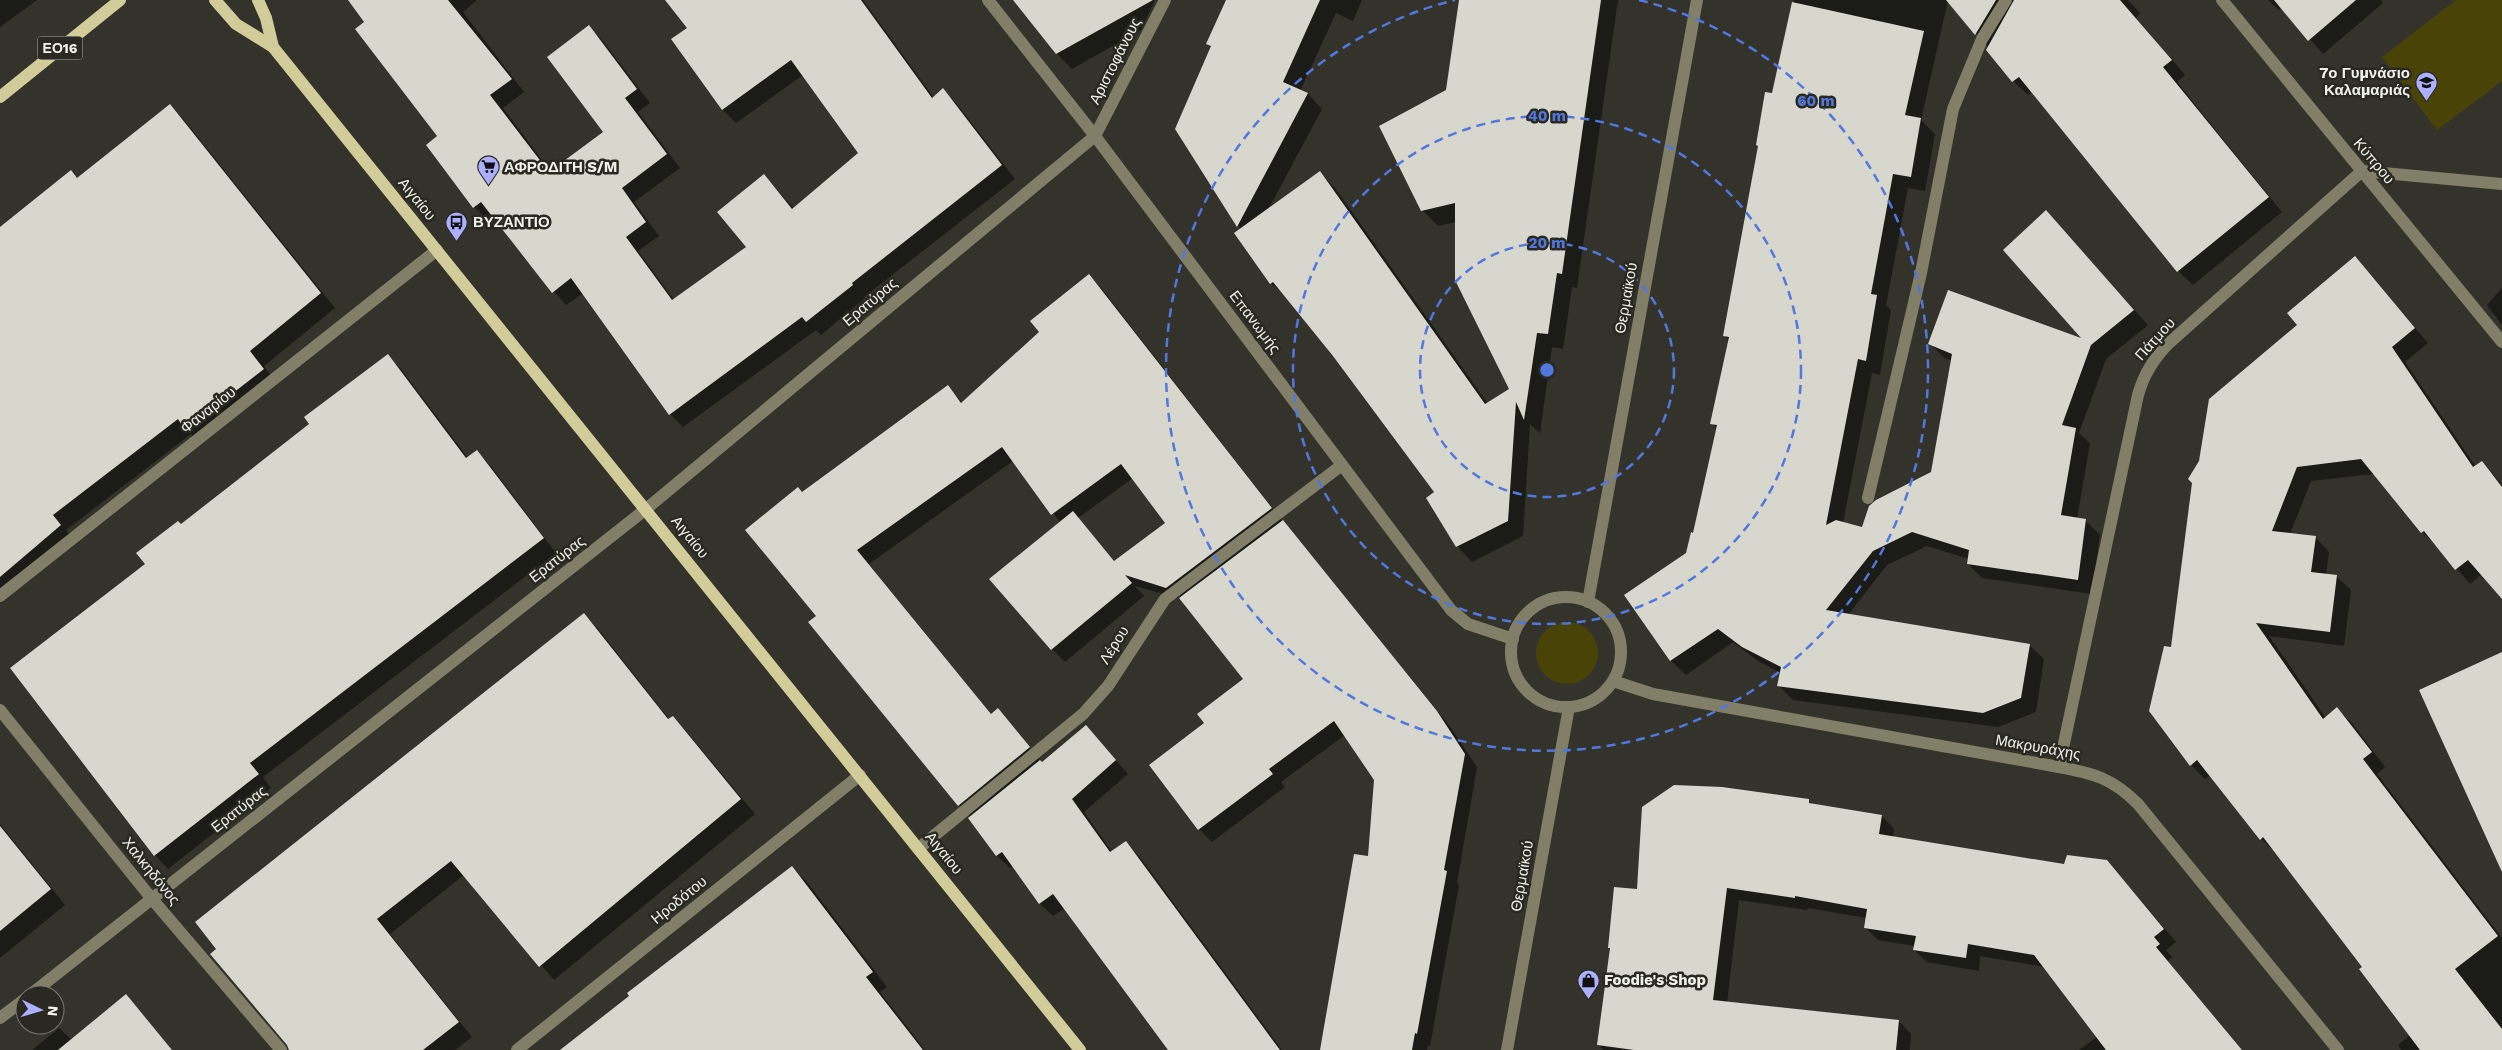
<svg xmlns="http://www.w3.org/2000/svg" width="2502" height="1050" font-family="'Work Sans',sans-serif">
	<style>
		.green { fill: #4a4307 }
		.shadow { fill: #0007; fill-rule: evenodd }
		.building { fill: #d8d7ce }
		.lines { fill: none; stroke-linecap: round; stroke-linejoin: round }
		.minor { stroke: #827f68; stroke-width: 12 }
		.major { stroke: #d2cc9b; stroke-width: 12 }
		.ring { fill: none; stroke: #5277dd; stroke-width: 2.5; stroke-dasharray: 9 6 }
		.labels { text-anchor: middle; stroke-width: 5; stroke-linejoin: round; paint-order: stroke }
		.shield { fill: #292922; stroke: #b5b5af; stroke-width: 1 }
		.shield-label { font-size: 14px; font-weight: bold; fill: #f1f1ec }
		.street-label { font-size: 15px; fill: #f1f1ec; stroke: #292922 }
		.poi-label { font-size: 15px; font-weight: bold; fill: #f1f1ec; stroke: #292922; text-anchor: start }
		.centre { fill: #5277dd; stroke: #292922; stroke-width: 2.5 }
		.ring-label { font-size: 15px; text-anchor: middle; font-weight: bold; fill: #5277dd; stroke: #292922; stroke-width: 5; stroke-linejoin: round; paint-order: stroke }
	</style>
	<rect width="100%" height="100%" fill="#33332b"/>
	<g class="green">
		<polygon points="2456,0 2502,0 2502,81 2437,130 2382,57"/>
		<circle cx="1567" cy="653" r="31"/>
	</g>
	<g class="shadow">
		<polygon points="0,0 37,0 0,27"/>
		<polygon points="349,0 477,0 463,12 524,92 503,108 551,172 605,132 588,27 602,40 650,103 638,112 680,168 634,202 659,236 638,251 674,300 747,247 764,175 794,209 860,153 803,75 736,123 723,110 672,40 689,28 667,0 863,0 934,98 943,90 956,103 1015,179 864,297 865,298 821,335 816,330 683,427 670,414 583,293 566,305 526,260 493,216 488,220 474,207 439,136"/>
		<polygon points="1015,0 1155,0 1141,30 1072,69 1057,54"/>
		<polygon points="1228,0 1362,0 1353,21 1336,13 1300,91 1308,94 1322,109 1268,210 1320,173 1335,188 1488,404 1511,390 1456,222 1438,226 1422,210 1447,91 1460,0 1618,0 1577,288 1572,287 1563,349 1552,347 1540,433 1530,424 1523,536 1472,562 1457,546 1435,492 1334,356 1287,297 1271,283 1241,230 1176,129 1212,48 1208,43"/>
		<polygon points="1794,0 2128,0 2140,13 2136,18 2185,75 2177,82 2282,212 2193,285 2178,271 2033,92 2028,95 2013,81 1989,48 1948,0 1921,120 1935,134 1925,191 1908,188 1886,305 1891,310 1880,375 1872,373 1843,523 1863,528 1932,473 1952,361 1944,358 1930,343 2086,341 2046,212 2148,325 2106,359 2079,433 2090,443 2077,519 2085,520 2100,535 2092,594 1982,578 1968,564 1969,559 1927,546 1887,565 1848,615 2029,645 2044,659 2036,712 1998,727 1793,700 1779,686 1781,673 1758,661 1733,642 1686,675 1671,661 1626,596 1687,554 1694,534 1718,429 1712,423 1729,341 1724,335"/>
		<polygon points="2268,0 2381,0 2383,3 2323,54 2282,7 2279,10"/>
		<polygon points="170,105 184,120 335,308 264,366 277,384 201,444 191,434 66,530 75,541 0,591 0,240 71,172 78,179"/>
		<polygon points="2355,258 2428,343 2405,362 2476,467 2482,463 2502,484 2502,596 2482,574 2470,584 2437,545 2422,532 2374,474 2311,481 2290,534 2315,537 2329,552 2326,575 2336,576 2351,590 2344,646 2269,636 2326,718 2337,709 2352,723 2385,767 2377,774 2502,938 2502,1050 2401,1050 2398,1045 2410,1035 2363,968 2276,853 2261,839 2211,775 2205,779 2191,765 2172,649 2299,325"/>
		<path d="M1089 276 1102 289 1283 522 1449 725 1477 767 1457 883 1459 885 1430 1046 1428 1045 1427 1050H1321L1369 858 1376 779 1345 735 1281 782 1285 787 1212 842 1199 829 1151 765 1206 723 1245 679 1182 599 1135 586 1144 596 1065 662 1052 649 1061 523 1013 461 869 564 992 715 998 710 1043 764 1098 740 1128 774 1084 812 1112 852 1126 843 1139 856 1282 1050H1169L1065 908 1053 916 1040 904 1013 866 1010 868 997 856 970 818 971 817 959 805 818 617 802 493 948 387 963 403 1041 332ZM1133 478 1167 523 1115 562 1078 518Z"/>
		<polygon points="2502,288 2502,325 2487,305"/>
		<polygon points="387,355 401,369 468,458 477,452 490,465 556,553 263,777 271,788 168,869 155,855 146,564 181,526 311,424"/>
		<polygon points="584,615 598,629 670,720 673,717 687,732 755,814 554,980 464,875 390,934 472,1037 455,1050 290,1050 288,1044"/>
		<polygon points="1809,801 1813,805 1882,816 1894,829 1893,837 2065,865 2107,861 2176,942 2166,950 2172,957 2168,961 2242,1050 2079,1050 2098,1036 2045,967 1980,956 1979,971 1927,962 1914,950 1915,946 1878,940 1865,927 1867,918 1808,908 1807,910 1739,900 1727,1003 1899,1021 1911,1034 1910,1050 1604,1050 1598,1045 1611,950 1609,948 1638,891"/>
		<polygon points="0,824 65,905 0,958"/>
		<polygon points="792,868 807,882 887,987 880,992 925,1050 580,1050"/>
		<polygon points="126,995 172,1050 32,1050 59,1028 72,1040"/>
	</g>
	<g class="building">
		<polygon points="348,0 448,0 512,79 490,95 549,172 603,132 547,57 589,25 637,89 625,98 667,154 622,188 646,222 626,237 672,300 746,247 717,212 764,174 792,209 858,153 791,60 722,110 671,39 687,28 665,0 861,0 932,98 943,88 1002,165 852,283 853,285 806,322 802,317 669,415 571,278 552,293 481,202 473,208 426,145 437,136 355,29 364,22"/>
		<polygon points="1013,0 1153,0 1056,54"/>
		<polygon points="1226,0 1320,0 1283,82 1308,93 1237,227 1175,129 1211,46 1206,44"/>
		<polygon points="1459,0 1601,0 1562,274 1557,273 1548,334 1537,333 1524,420 1516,402 1508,521 1456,547 1426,498 1434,492 1333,356 1273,282 1270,284 1234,233 1320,171 1485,404 1509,389 1455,280 1455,203 1421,211 1379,126 1446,90"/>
		<polygon points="1946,0 1996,0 1975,35"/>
		<polygon points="2014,0 2120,0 2172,60 2163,67 2269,197 2177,272 2019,77 2012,82 1986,50"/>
		<polygon points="2274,0 2356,0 2308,41"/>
		<polygon points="1792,2 1924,31 1905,115 1921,118 1911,177 1893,174 1871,294 1877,295 1866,361 1858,359 1826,525 1836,520 1862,527 1869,506 1876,500 1931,472 1952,354 1928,344 1948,290 2081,338 2003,250 2046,210 2134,310 2091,345 2062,425 2076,428 2061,515 2086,519 2078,580 1967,564 1969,550 1912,532 1873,551 1826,610 2030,644 2021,698 1983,713 1777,686 1781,667 1742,647 1718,629 1670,661 1624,595 1686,553 1691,532 1693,533 1717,425 1710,424 1729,337 1723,336 1758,146 1756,145 1765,92 1772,93"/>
		<polygon points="170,104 321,293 250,351 264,369 185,430 178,419 53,515 61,525 0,577 0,227 71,170 77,178"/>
		<polygon points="2355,256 2415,328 2392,347 2473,467 2482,461 2502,487 2502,599 2468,560 2455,570 2424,531 2421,533 2361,459 2297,467 2272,531 2316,536 2311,572 2337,575 2330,632 2256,623 2323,719 2337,707 2372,752 2363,759 2498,936 2455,969 2502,1029 2502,1050 2420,1050 2359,969 2362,967 2263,837 2260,840 2197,760 2190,766 2149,711 2164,646 2171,647 2192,483 2188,479 2199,461 2209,399 2297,325 2287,313"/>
		<polygon points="1089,274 1272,508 1166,588 1125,575 1132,583 1051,650 989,579 1073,511 1114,561 1165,523 1121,464 1051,515 1002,447 857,550 991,714 998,708 1030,747 958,806 808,622 816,616 745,530 798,487 802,492 948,385 961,403 1039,332 1030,321"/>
		<polygon points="388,354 466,458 477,450 544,538 250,763 259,774 154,856 10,668 145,564 136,553 178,521 181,524 309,424 304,417"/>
		<polygon points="1283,520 1437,711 1465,754 1444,870 1447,871 1417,1034 1415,1033 1412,1050 1320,1050 1354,854 1368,856 1374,780 1334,721 1269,769 1273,774 1198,830 1149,765 1204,723 1197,714 1243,679 1179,598"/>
		<polygon points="584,613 668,719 673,716 741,799 539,967 451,861 377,919 459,1022 423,1050 289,1050 287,1045 210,954 216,949 195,922"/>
		<polygon points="2502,652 2502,872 2419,690"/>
		<polygon points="1086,725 1116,760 1072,799 1110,852 1126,841 1280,1050 1168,1050 1053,894 1039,904 1002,852 996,856 968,818 1040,760 1042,762"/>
		<polygon points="1674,785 1722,787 1809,799 1809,803 1882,815 1879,834 2064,864 2067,855 2107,860 2164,929 2154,937 2160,944 2156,947 2242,1050 2106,1050 2034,955 1968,944 1966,958 1913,950 1916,936 1864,928 1867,909 1795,896 1795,898 1727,888 1713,1000 1899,1020 1896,1050 1634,1050 1597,1045 1610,948 1608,948 1614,887 1637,889 1642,807"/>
		<polygon points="0,826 51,889 0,931"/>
		<polygon points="792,866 873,972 866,977 923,1050 560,1050 629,996 627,993"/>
		<polygon points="126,994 172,1050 58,1050"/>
	</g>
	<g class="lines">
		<g class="minor">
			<polyline points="988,0 1095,136 1451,610 1468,624 1513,639"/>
			<polyline points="2222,0 2502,342"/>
			<polyline points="1868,498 1921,273 1953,109 1982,39 2006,0"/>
			<polyline points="0,596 437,250"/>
			<circle cx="1566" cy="652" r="55"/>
			<polyline points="1588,602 1697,0"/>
			<path d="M1613 681 1653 694 2059 767C2094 773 2113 779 2138 804L2338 1050"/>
			<polyline points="0,710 152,899 281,1050"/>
			<path d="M2059 767 2138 395C2144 374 2153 360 2168 344L2362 171 2502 184"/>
			<polyline points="919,848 1083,714 1108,686 1165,599 1342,465"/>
			<polyline points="30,995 646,509 1095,136 1165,0"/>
			<polyline points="0,1018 25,999"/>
			<polyline points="517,1050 860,775"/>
			<polyline points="1507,1050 1569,707"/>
		</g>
		<g class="major">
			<polyline points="215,0 236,24 273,47 1080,1050"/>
			<polyline points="258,0 266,18 273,47"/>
			<polyline points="0,97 120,0"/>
		</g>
	</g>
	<g class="ring">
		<circle cx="1547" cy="370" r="127"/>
		<circle cx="1547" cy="370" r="254"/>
		<path d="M1639 0A381 381 0 1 1 1455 0"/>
	</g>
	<defs>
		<symbol id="school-pin" viewBox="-11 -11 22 30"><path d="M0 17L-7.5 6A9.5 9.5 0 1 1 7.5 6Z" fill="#acaffb" stroke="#292922"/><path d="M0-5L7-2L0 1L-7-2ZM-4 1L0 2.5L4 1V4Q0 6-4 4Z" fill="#111"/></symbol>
		<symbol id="supermarket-pin" viewBox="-11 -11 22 30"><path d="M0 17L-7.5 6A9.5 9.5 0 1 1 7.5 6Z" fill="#acaffb" stroke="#292922"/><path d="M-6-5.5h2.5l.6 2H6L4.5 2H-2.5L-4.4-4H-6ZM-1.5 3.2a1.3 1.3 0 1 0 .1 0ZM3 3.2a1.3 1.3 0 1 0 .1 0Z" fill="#111"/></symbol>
		<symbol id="bus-pin" viewBox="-11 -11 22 30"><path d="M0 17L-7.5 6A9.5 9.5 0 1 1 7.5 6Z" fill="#acaffb" stroke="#292922"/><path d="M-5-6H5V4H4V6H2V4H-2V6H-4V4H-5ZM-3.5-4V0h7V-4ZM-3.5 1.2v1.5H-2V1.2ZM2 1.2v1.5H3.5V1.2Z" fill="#111"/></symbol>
		<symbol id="shop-pin" viewBox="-11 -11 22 30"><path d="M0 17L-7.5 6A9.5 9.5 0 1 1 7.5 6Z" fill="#acaffb" stroke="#292922"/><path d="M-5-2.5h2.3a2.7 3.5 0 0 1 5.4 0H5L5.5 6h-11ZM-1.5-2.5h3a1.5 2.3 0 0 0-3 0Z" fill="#111"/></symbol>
	</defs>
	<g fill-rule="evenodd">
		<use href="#school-pin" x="2414" y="70" width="25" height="34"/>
		<use href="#supermarket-pin" x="476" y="154" width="25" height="34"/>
		<use href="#bus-pin" x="444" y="210" width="25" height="34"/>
		<use href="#shop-pin" x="1576" y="968" width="25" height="34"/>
	</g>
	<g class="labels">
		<rect class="shield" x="37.5" y="36.5" width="45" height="23" rx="4"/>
		<g class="shield-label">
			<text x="60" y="53">ΕΟ16</text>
		</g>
		<g class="street-label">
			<text transform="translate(1115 61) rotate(-63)" y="5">Αριστοφάνους</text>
			<text transform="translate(2374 161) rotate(50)" y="5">Κύπρου</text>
			<text transform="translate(417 199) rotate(51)" y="5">Αιγαίου</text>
			<text transform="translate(1626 298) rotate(-80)" y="5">Θερμαϊκού</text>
			<text transform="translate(870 302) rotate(-40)" y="5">Ερατύρας</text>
			<text transform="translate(1255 322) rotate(53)" y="5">Επανωμής</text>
			<text transform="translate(2155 339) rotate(-48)" y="5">Πάτμου</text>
			<text transform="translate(208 410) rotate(-38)" y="5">Φαναρίου</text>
			<text transform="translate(690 537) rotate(51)" y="5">Αιγαίου</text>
			<text transform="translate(557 559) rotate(-38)" y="5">Ερατύρας</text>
			<text transform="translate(1114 645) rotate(-58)" y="5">Λέρου</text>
			<text transform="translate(2038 747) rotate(10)" y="5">Μακρυράχης</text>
			<text transform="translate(239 809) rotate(-38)" y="5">Ερατύρας</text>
			<text transform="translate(944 853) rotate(51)" y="5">Αιγαίου</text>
			<text transform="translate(151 871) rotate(51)" y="5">Χαλκηδόνος</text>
			<text transform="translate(1522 876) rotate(-80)" y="5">Θερμαϊκού</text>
			<text transform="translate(679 900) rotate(-39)" y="5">Ηροδότου</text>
		</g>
		<g class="poi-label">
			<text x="2410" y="78" text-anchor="end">7ο Γυμνάσιο<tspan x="2410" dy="17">Καλαμαριάς</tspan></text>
			<text x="504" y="172">ΑΦΡΟΔΙΤΗ S/M</text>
			<text x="473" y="227">ΒΥΖΑΝΤΙΟ</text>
			<text x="1604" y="985">Foodie's Shop</text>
		</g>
	</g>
	<circle cx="1547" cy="370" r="8" class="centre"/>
	<g class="ring-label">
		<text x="1816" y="106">60 m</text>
		<text x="1547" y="121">40 m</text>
		<text x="1547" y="248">20 m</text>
	</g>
	<g transform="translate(40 1010) rotate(95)"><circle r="24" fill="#292922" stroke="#797973"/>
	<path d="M0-4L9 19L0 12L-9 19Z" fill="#acaffb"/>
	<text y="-8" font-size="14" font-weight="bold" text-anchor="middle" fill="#f1f1ec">N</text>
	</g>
</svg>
